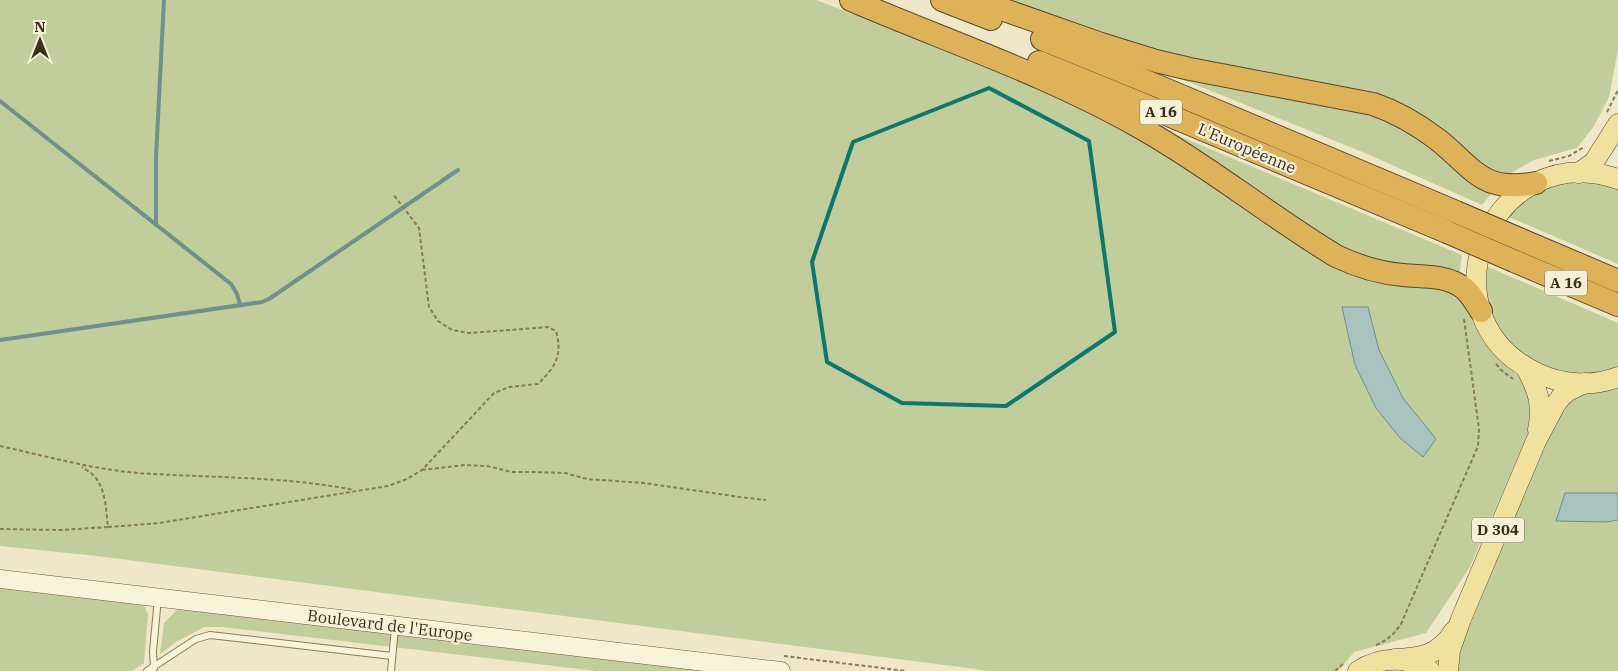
<svg xmlns="http://www.w3.org/2000/svg" width="1618" height="671" font-family="'IBM Plex Serif',serif">
	<style>
		.green { fill: #c1cd9a }
		.water { fill: #a8c2be; stroke: #6e918c }
		.lines { fill: none; stroke-linecap: round; stroke-linejoin: round }
		.stream { stroke: #6e918c; stroke-width: 4 }
		.lane-casing { stroke: #8a7a5c; stroke-width: 8 }
		.secondary-casing { stroke: #6c5b3f; stroke-width: 19 }
		.primary-casing { stroke: #584730; stroke-width: 21 }
		.highway-casing { stroke: #584730; stroke-width: 24 }
		.path { stroke: #8a7a5c; stroke-width: 2; stroke-dasharray: 4 2.5; stroke-linecap: butt }
		.lane { stroke: #f9f3da; stroke-width: 6 }
		.secondary { stroke: #f9f3da; stroke-width: 18 }
		.primary { stroke: #f1e19f; stroke-width: 20 }
		.highway { stroke: #ddb258; stroke-width: 22 }
		.highway-bridge-casing { stroke: #584730; stroke-width: 24; stroke-linecap: butt }
		.highway-bridge { stroke: #ddb258; stroke-width: 22 }
		.marked { fill: none; stroke: #0f766e; stroke-width: 4; stroke-linejoin: round }
		.labels { text-anchor: middle; stroke-width: 4.5; stroke-linejoin: round; paint-order: stroke }
		.shield { fill: #f6f0d6; stroke: #736a57; stroke-width: 1 }
		.shield-label { font-size: 15px; font-weight: bold; fill: #3b3020 }
		.street-label { font-size: 16px; fill: #3b3020; stroke: #f6f0d6 }
	</style>
	<rect width="100%" height="100%" fill="#efe7c7"/>
	<g class="green">
		<polygon points="0,0 816,0 1047,87 1171,153 1325,257 1426,283 1450,293 1465,306 1478,327 1512,370 1532,390 1535,417 1470,567 1426,633 1354,652 1338,671 991,671 97,556 0,546"/>
		<polygon points="1009,0 1618,0 1618,49 1609,97 1594,126 1577,148 1534,160 1506,176 1482,205 1365,153 1179,78 1183,56 1116,37"/>
		<polygon points="1134,117 1462,255 1459,278 1345,253"/>
		<polygon points="1577,179 1618,187 1618,264 1504,215 1544,187"/>
		<polygon points="1484,265 1618,323 1618,369 1592,375 1561,373 1539,367 1512,347 1495,323 1485,295"/>
		<polygon points="1618,385 1618,671 1455,671 1455,651 1467,632 1560,410 1581,395"/>
		<polygon points="0,588 137,601 145,607 148,615 144,663 132,671 0,671"/>
		<polygon points="179,608 728,671 596,671 223,627 204,627 176,642 160,654 164,623"/>
	</g>
	<g class="water">
		<polygon points="1368,307 1379,350 1403,398 1436,439 1423,457 1400,438 1376,408 1355,365 1342,307"/>
		<polygon points="1565,493 1618,493 1618,520 1606,522 1556,521"/>
	</g>
	<g class="lines">
		<g class="stream">
			<polyline points="0,101 231,284 237,294 240,305"/>
			<polyline points="156,225 156,157 164,0"/>
			<polyline points="0,340 262,302 269,299 458,170"/>
		</g>
		<defs>
			<g id="lane">
				<polyline points="154,668 153,651 158,598"/>
				<polyline points="147,671 196,639 210,635 392,656"/>
				<polyline points="391,671 395,627"/>
			</g>
			<polyline id="secondary" points="0,579 781,671"/>
			<g id="primary">
				<polyline points="1579,173 1594,162 1618,124"/>
				<path d="M1618 179C1491 136 1417 316 1537 373 1562 385 1592 387 1618 377"/>
				<path d="M1526 368C1538 390 1543 404 1538 430"/>
				<path d="M1394 659C1420 658 1439 656 1454 631"/>
				<path d="M1358 671C1381 656 1407 656 1430 671"/>
				<polyline points="1448,671 1450,650 1461,619 1536,441 1555,405 1561,397 1568,391 1585,383"/>
			</g>
			<g id="highway">
				<path d="M851 0C949 42 1051 76 1143 129 1210 167 1270 216 1336 256 1357 266 1379 273 1403 275 1421 277 1443 275 1459 285 1469 290 1475 302 1481 311"/>
				<polyline points="942,0 991,19"/>
				<path d="M976 0 1101 44 1156 61 1190 69 1373 104C1397 112 1417 124 1437 139 1475 169 1481 193 1536 183"/>
				<polyline points="1042,39 1160,87 1456,212"/>
				<polyline points="1039,62 1142,104 1447,232"/>
				<polyline points="1524,241 1618,281"/>
				<polyline points="1514,261 1618,305"/>
			</g>
		</defs>
		<use href="#lane" class="lane-casing"/>
		<use href="#secondary" class="secondary-casing"/>
		<use href="#primary" class="primary-casing"/>
		<use href="#highway" class="highway-casing"/>
		<g class="path">
			<polyline points="1607,112 1618,90"/>
			<polyline points="1549,161 1569,156 1584,147"/>
			<polyline points="1496,364 1501,370 1513,379"/>
			<path d="M0 446C46 456 91 469 138 473 210 478 283 476 354 490"/>
			<polyline points="422,470 464,465 487,466 512,472 532,472 565,473 587,479 644,483 740,497 766,500"/>
			<path d="M108 527 159 523 388 486 407 479 422 470 494 393 509 387 538 384C555 367 563 356 556 331L548 327 469 333 452 330 438 321 429 307 419 228 393 194"/>
			<path d="M0 529 61 530 108 527C106 511 106 490 95 477 92 473 86 470 82 467"/>
			<path d="M1376 645C1388 640 1394 634 1401 624L1478 446 1479 429 1464 319"/>
			<polyline points="784,656 906,671"/>
			<polyline points="1335,671 1344,663"/>
		</g>
		<use href="#lane" class="lane"/>
		<use href="#secondary" class="secondary"/>
		<use href="#primary" class="primary"/>
		<use href="#highway" class="highway"/>
		<defs>
			<g id="highway-bridge">
				<polyline points="1456,212 1524,241"/>
				<polyline points="1447,232 1514,261"/>
			</g>
		</defs>
		<use href="#highway-bridge" class="highway-bridge-casing"/>
		<use href="#highway-bridge" class="highway-bridge"/>
	</g>
	<path class="marked" d="M989 88 1089 141 1115 332 1006 406 902 403 827 362 812 262 853 142Z"/>
	<g class="labels">
		<g class="shield">
			<rect x="1140" y="99.5" width="42" height="25" rx="4"/>
			<rect x="1545" y="270.5" width="42" height="25" rx="4"/>
			<rect x="1472" y="517.5" width="52" height="25" rx="4"/>
		</g>
		<g class="shield-label">
			<text x="1161" y="117">A 16</text>
			<text x="1566" y="288">A 16</text>
			<text x="1498" y="535">D 304</text>
		</g>
		<g class="street-label">
			<text transform="translate(1247 148) rotate(23)" y="6">L'Européenne</text>
			<text transform="translate(390 625) rotate(7)" y="6">Boulevard de l'Europe</text>
		</g>
	</g>
	<g transform="translate(40 40)" stroke="#f6f0d6" stroke-width="4" paint-order="stroke">
	<path d="M0-4L9 19L0 12L-9 19Z" fill="#3b3020"/>
	<text y="-8" font-size="14" font-weight="bold" text-anchor="middle" fill="#3b3020">N</text>
	</g>
</svg>
